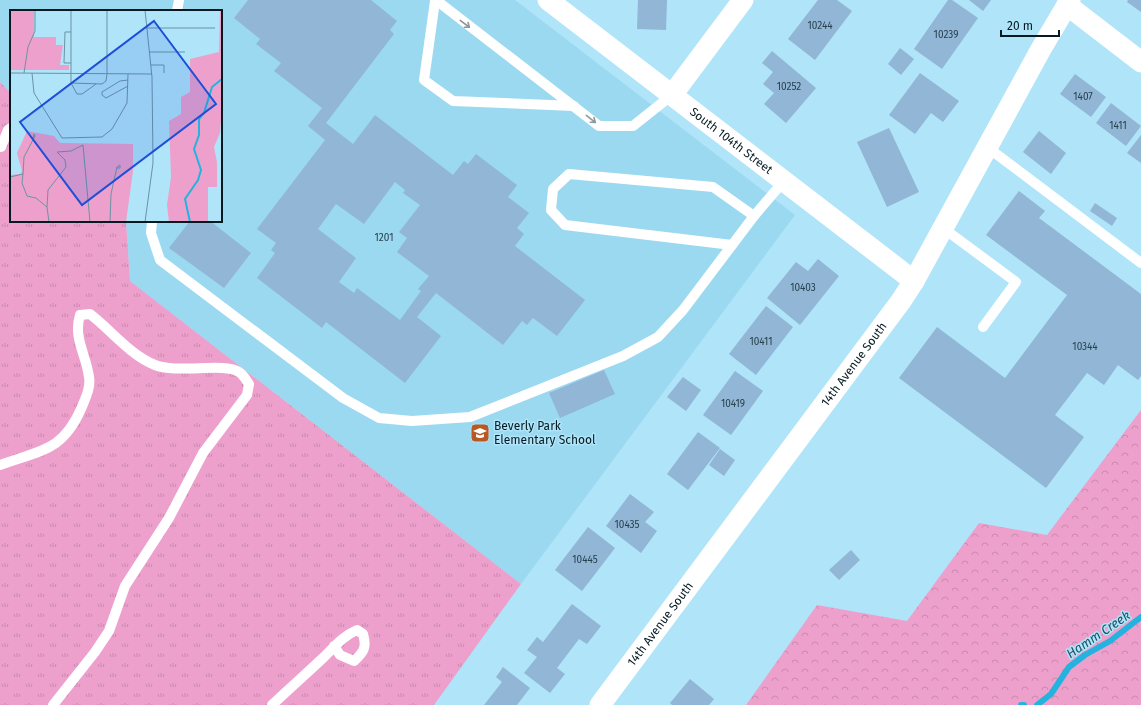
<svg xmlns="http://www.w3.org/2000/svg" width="1141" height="705" font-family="'Fira Sans',sans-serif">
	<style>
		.built { fill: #9bd9f1 }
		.grass { fill: url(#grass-tufts) }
		.forest { fill: url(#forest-crowns) }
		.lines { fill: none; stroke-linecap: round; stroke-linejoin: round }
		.stream { stroke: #24b3df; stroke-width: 6 }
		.building { fill: #91b6d6; fill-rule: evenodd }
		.lane { stroke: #fff; stroke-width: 10 }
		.street { stroke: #fff; stroke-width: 21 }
		.oneway { stroke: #8e989b }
		.labels { text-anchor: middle; stroke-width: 3; stroke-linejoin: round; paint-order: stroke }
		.number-label { font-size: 10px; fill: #28414e }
		.street-label { font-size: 12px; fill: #051a21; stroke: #afe4f9 }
		.poi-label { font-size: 12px; fill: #051a21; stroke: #afe4f9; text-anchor: start }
		.water-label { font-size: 13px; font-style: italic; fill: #1c5264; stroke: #afe4f9 }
		.inset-river { fill: none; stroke: #24b3df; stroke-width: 2 }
		.inset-road { fill: none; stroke: #6b93a3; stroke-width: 1 }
		.view { fill: #1d4ed8; fill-opacity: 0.15; stroke: #1d4ed8; stroke-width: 2 }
		.inset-edge { fill: none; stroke: #051a21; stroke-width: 2 }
	</style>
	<defs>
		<pattern id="grass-tufts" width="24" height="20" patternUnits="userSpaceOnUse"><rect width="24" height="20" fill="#eda0cc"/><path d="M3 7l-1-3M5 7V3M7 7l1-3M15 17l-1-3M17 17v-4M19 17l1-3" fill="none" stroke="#ca89af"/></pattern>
		<pattern id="forest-crowns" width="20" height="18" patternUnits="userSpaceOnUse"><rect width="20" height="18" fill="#eda0cc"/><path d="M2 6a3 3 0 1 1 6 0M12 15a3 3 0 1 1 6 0" fill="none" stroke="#ca89af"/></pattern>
	</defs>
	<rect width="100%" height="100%" fill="#afe4f9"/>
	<polygon class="built" points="0,0 515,0 795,215 521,584 130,281 126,221 221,221 221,11 11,11 11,93 0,82"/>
	<polygon class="grass" points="0,82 11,93 11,221 126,221 130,281 521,584 434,705 0,705"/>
	<polygon class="forest" points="1141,410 1141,705 746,705 817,605 907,621 979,523 1047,535"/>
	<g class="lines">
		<g class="stream">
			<polyline points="1021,705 1024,705"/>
			<polyline points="1037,705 1051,694 1069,667 1085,655 1110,641 1141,617"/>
		</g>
	</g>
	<g class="building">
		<path d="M248 0H371L397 21 390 30 394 34 326 123 353 144 375 115 453 175 464 161 468 164 476 154 517 185 508 197 529 213 517 228 524 234 515 246 585 300 557 336 533 318 527 325 522 321 503 345 436 293 417 317 441 336 405 383 326 322 322 328 257 278 275 253 271 250 276 243 257 229 325 140 308 126 322 108 274 71 281 63 256 44 260 39 234 18ZM395 182 405 190 403 193 420 205 399 232 407 238 397 252 429 276 418 289 421 291 400 320 357 288 354 293 339 282 356 258 318 229 336 204 364 224Z"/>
		<polygon points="638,0 667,0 666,30 637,29"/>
		<polygon points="818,0 837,0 852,11 815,60 788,39"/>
		<polygon points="948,0 952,0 978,18 942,69 914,49"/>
		<polygon points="969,0 991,0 983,11"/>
		<polygon points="1128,0 1141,0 1141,12 1127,2"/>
		<polygon points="900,48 914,59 901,75 888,64"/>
		<polygon points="772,51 816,88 786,123 764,104 774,93 763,84 773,72 762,63"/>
		<polygon points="920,73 959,101 943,122 931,113 915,134 889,115"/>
		<polygon points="1075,74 1106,97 1091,117 1060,94"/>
		<polygon points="1111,103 1141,126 1126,146 1096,123"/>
		<polygon points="889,128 919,192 887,207 857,142"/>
		<polygon points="1039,131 1066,153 1051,174 1023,152"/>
		<polygon points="1141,135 1141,163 1127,153"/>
		<polygon points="1019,191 1045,211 1039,218 1141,294 1141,376 1138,380 1118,365 1104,385 1087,373 1055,415 1084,437 1046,488 899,378 937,327 1005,378 1067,295 986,235"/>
		<polygon points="1095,203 1117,218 1112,226 1090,211"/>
		<polygon points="190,221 210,221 251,253 224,288 169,248"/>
		<polygon points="818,259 839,276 800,325 767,298 796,262 808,271"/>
		<polygon points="766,306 793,327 756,375 729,354"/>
		<polygon points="604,370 615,394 560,418 549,393"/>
		<polygon points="735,371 763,391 731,435 703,415"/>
		<polygon points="683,377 701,390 686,411 667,397"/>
		<polygon points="698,432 720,448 688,490 667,474"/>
		<polygon points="720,449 735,460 724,476 709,465"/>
		<polygon points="630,494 654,512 645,522 657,531 641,553 606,526"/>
		<polygon points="588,527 615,548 582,591 555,570"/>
		<polygon points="851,550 860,560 839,580 829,570"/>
		<polygon points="572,604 601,626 587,644 579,639 557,668 565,674 550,693 524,673 537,657 527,650 537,637 543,642"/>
		<polygon points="503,667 530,688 517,705 484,705 502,682 496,677"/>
		<polygon points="690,679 714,699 709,705 672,705 670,703"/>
	</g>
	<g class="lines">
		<g class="lane">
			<polyline points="436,0 599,126 633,126 672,95"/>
			<polyline points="435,1 424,80 453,101 574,106"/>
			<polyline points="177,11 179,0"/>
			<polyline points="1,147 8,130 11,128"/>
			<polyline points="987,147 1141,263"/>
			<polyline points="152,221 151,233 160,260 343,398 379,418 412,421 470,417 623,356 658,337 683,310 754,216 783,182"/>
			<polyline points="943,228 1016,282 983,327"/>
			<polyline points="732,245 565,225 551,210 553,189 569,174 713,187 754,216"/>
			<path d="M0 465C40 450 62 452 81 409 85 399 91 388 89 377 86 354 73 338 80 315L90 314C111 330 130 355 155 365 177 374 224 362 239 372 243 374 246 380 249 384L247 395 203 453 169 518 125 586 109 631 95 652 53 705"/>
			<path d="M272 705C289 689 307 673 324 657 335 646 343 636 357 630L363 634C367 647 364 652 354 661L340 655 334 646"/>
		</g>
		<g class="street">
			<path id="s1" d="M548 0 914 281"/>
			<polyline points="1067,5 1141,62"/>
			<polyline points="672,95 743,0"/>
			<path id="s2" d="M600 705 901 301 914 281 1041 49 1070 0"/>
		</g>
	</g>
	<defs><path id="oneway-shaft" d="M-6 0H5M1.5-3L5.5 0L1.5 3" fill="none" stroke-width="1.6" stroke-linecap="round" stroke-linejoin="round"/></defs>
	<g class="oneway">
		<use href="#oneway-shaft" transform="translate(465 24) rotate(37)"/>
		<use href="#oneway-shaft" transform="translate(591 119) rotate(38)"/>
	</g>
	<defs>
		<symbol id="school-square" viewBox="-11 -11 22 22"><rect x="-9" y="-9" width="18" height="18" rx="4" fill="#bb5723" stroke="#afe4f9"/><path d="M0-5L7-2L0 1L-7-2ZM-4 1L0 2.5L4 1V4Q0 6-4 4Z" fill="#fff"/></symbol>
	</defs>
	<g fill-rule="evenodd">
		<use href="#school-square" x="469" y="422" width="22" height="22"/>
	</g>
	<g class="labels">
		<g class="number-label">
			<text x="820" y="29">10244</text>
			<text x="946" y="38">10239</text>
			<text x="789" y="90">10252</text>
			<text x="1083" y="100">1407</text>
			<text x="1118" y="129">1411</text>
			<text x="384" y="241">1201</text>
			<text x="803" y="291">10403</text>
			<text x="761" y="345">10411</text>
			<text x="1085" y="350">10344</text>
			<text x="733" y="407">10419</text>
			<text x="627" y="528">10435</text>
			<text x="585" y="563">10445</text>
		</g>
		<g class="street-label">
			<text dy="4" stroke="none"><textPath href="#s1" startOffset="231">South 104th Street</textPath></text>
			<text dy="4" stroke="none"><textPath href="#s2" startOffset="425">14th Avenue South</textPath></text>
			<text dy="4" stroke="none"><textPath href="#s2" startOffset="101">14th Avenue South</textPath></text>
		</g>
		<g class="poi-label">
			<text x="494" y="430">Beverly Park<tspan x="494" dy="14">Elementary School</tspan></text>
		</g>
		<g class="water-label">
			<text transform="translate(1098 634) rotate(-34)" y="5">Hamm Creek</text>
		</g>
	</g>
	<g transform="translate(10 10)">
		<rect width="212" height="212" fill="#afe4f9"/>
		<path d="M0 0H24V27H46V35H53L50 55H59V60H0ZM17 121 44 126 50 133 123 134V161L116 212H0V165L10 164 12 161 7 143Z" fill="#eda0cc"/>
		<path d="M210 0H212V98L210 123 204 137 207 152V177H198V212H159L157 195 161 167 159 111 171 104V87L180 82V49L209 42Z" fill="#eda0cc"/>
		<path class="inset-river" d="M180 212 175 189 188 170 191 160 184 139 189 125V109L194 103 202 77 212 69"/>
		<path class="inset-road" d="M61 0V73L92 74 96 71 97 64V0M136 18H205M139 42H175M61 53H54L55 22H61M141 55H154V63M0 63 142 64M14 63 18 37 25 21V0M22 63 24 83 52 128 92 127 102 119 117 93 118 64M118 70 110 71 92 82V85L96 88 118 76M61 73 67 84H72L86 74M13 164 12 173 17 186 26 188 37 197 39 212M0 167 13 164 14 147 25 126 24 124 23 129M37 197 38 180 56 157 55 150 47 142 61 141 73 135 80 212M100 212 101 184 107 157 110 155V158H106M135 212 143 153 142 67 135 0"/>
		<path class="view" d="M144 11 206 94 72 195 10 112Z"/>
		<rect width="212" height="212" class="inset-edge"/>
	</g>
	<path d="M1001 30v6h58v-6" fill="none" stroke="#051a21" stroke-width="2"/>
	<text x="1007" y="30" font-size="12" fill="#051a21" stroke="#afe4f9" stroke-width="3" paint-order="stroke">20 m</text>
</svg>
